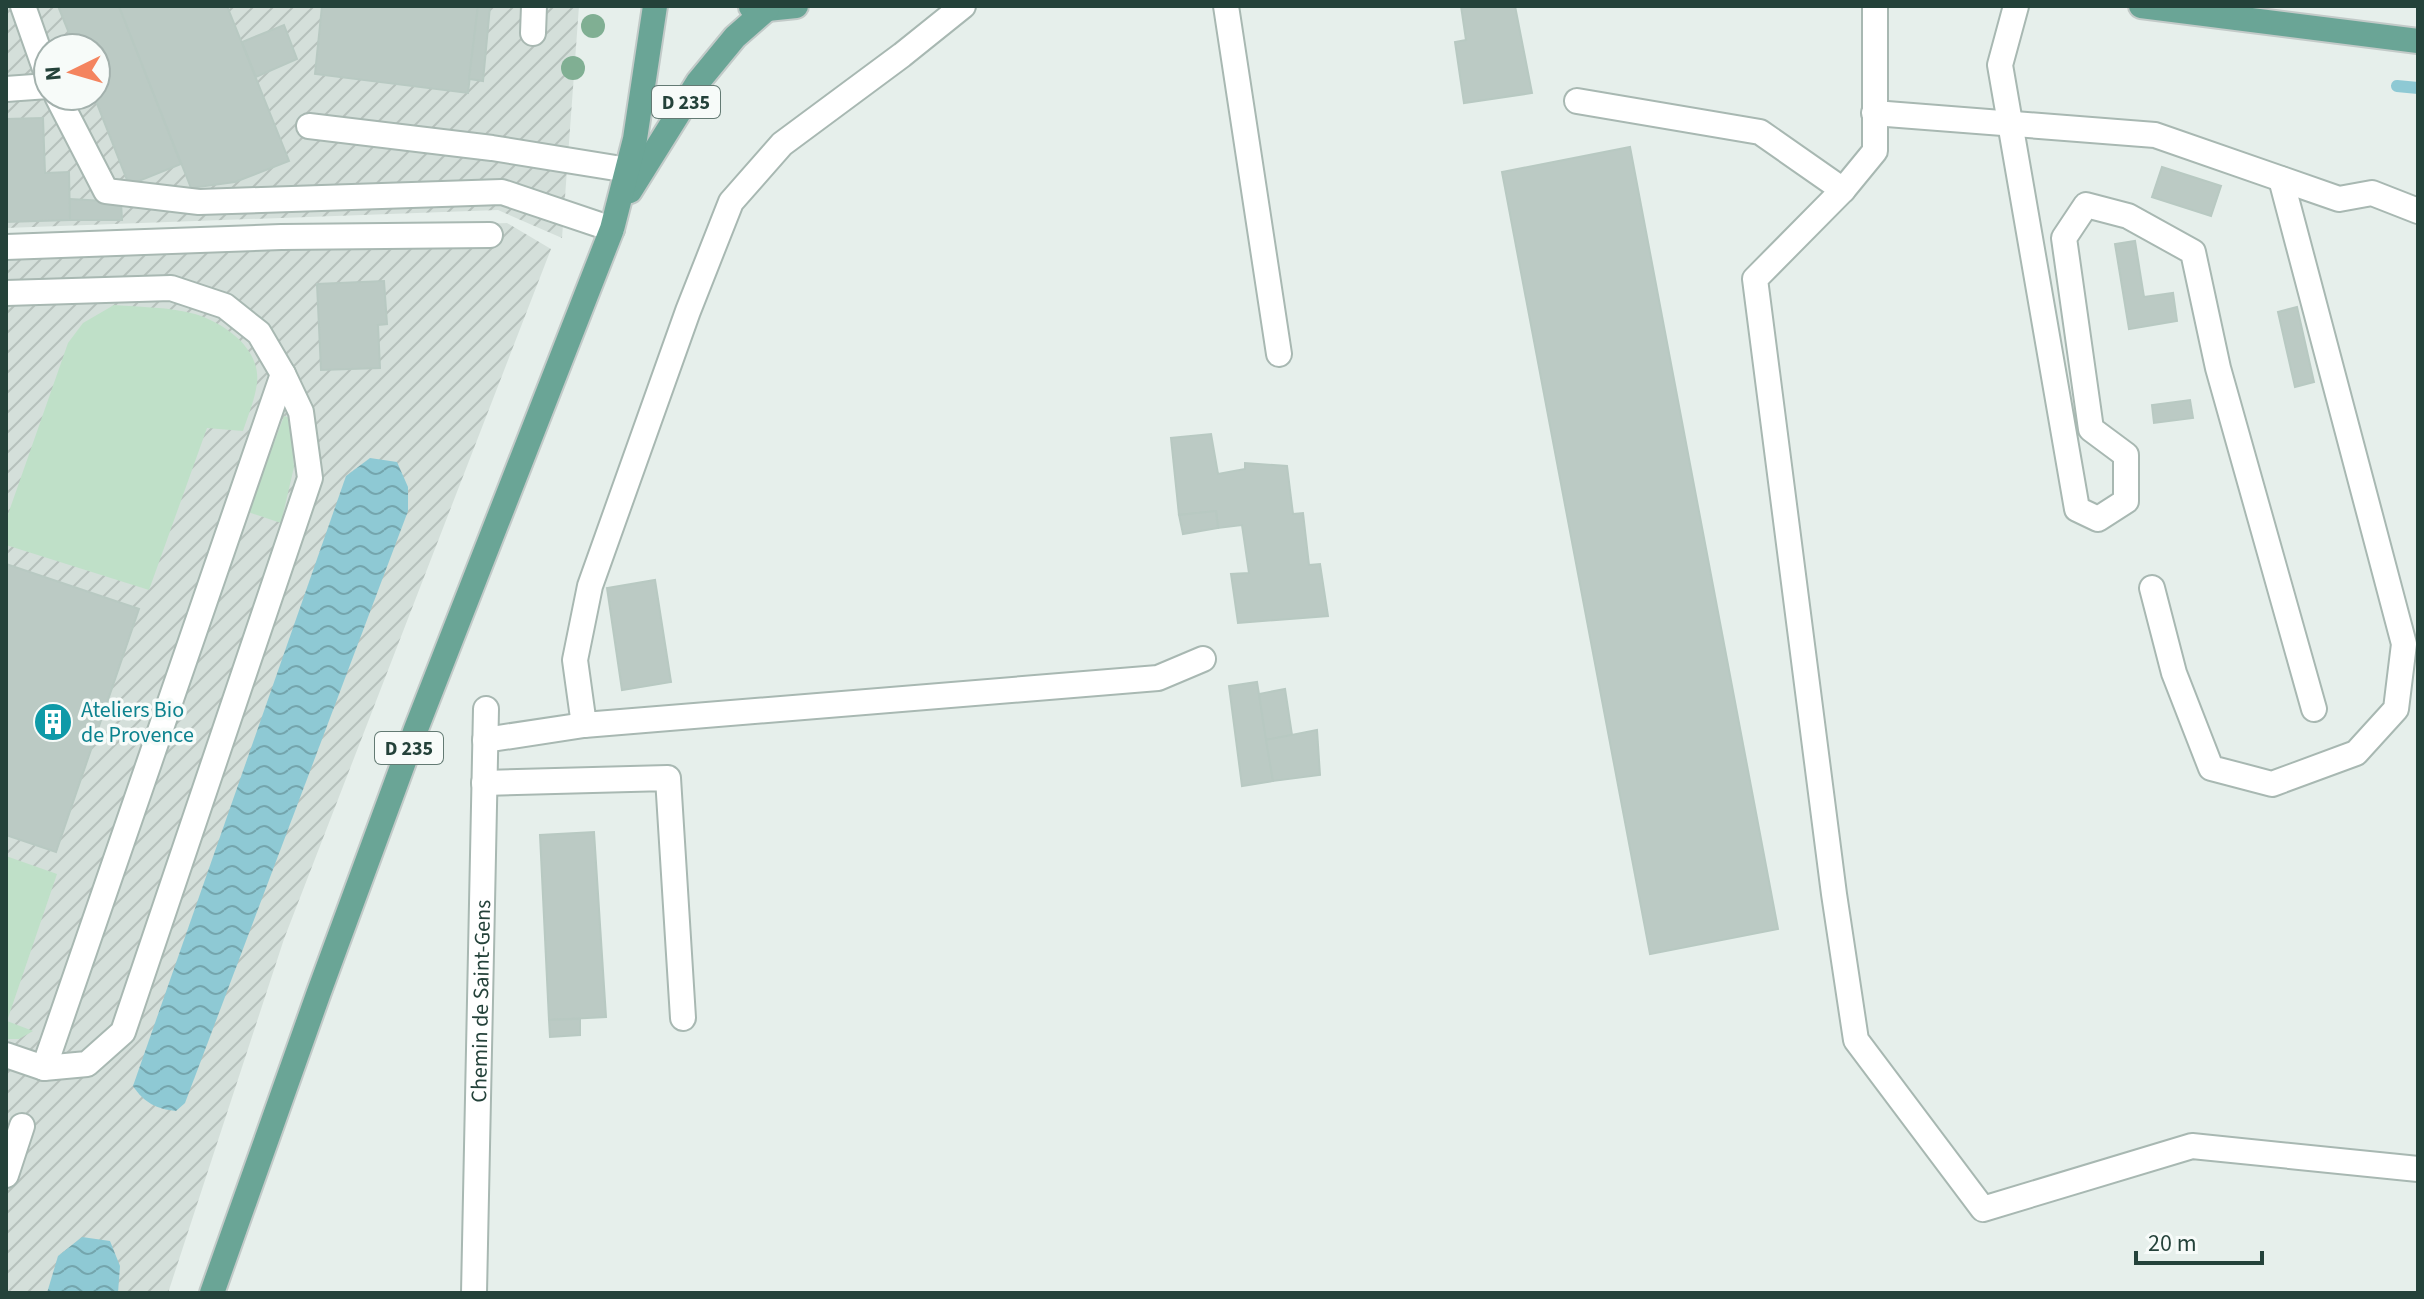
<svg xmlns="http://www.w3.org/2000/svg" width="2424" height="1299" font-family="'Source Sans 3',sans-serif">
	<style>
		.industrial { fill: url(#industrial-furrows); fill-rule: evenodd }
		.grass { fill: #bfe0c8 }
		.water { fill: url(#water-waves) }
		.lines { fill: none; stroke-linecap: round; stroke-linejoin: round }
		.stream { stroke: #8ec9d4; stroke-width: 12 }
		.building { fill: #bbcac4; stroke: #b8c9c2; stroke-width: 2 }
		.lane-casing { stroke: #a8b8b2; stroke-width: 28 }
		.street-casing { stroke: #a8b8b2; stroke-width: 28 }
		.primary-casing { stroke: #c2cac8; stroke-width: 28 }
		.lane { stroke: #fff; stroke-width: 24 }
		.street { stroke: #fff; stroke-width: 24 }
		.primary { stroke: #6aa596; stroke-width: 24 }
		.tree { fill: #80af93 }
		.labels { text-anchor: middle; stroke-width: 7; stroke-linejoin: round; paint-order: stroke }
		.shield { fill: #f7fbf9; stroke: #637a73; stroke-width: 2 }
		.shield-label { font-size: 20px; font-weight: bold; fill: #24423a }
		.culture-label { font-size: 22px; fill: #0d838f; stroke: #f7fbf9; text-anchor: start }
		.street-label { font-size: 22px; fill: #24423a; stroke: #f7fbf9 }
	</style>
	<defs>
		<pattern id="industrial-furrows" width="10" height="10" patternUnits="userSpaceOnUse" patternTransform="scale(2)"><rect width="10" height="10" fill="#d4dfda"/><path d="M-1 1l2-2M0 10L10 0M9 11l2-2" fill="none" stroke="#b6c1bc"/></pattern>
		<pattern id="water-waves" width="16" height="10" patternUnits="userSpaceOnUse" patternTransform="scale(2)"><rect width="16" height="10" fill="#8ec9d4"/><path d="M0 5q4-4 8 0t8 0" fill="none" stroke="#74a5ad"/></pattern>
	</defs>
	<rect width="100%" height="100%" fill="#e6efeb"/>
	<g class="industrial">
		<path d="M6 6H579L562 238 498 210 6 228ZM48 48H96V96H48Z"/>
		<polygon points="507,223 551,249 284,939 168,1293 6,1293 6,242"/>
	</g>
	<g class="grass">
		<path d="M114 305C140 307 170 307 195 314 224 323 261 348 257 383 255 399 248 416 243 431L207 428 149 590 6 545V520L68 343 83 323Z"/>
		<polygon points="284,416 290,418 294,467 281,523 248,512"/>
		<polygon points="6,856 57,874 7,1021 33,1031 19,1039 6,1039"/>
	</g>
	<g class="water">
		<path d="M370 458 397 462 408 487V511L185 1103 176 1111C157 1109 144 1103 133 1086L346 476Z"/>
		<polygon points="82,1237 110,1241 120,1266 118,1293 47,1293 58,1256"/>
	</g>
	<g class="lines">
		<polyline class="stream" points="2397,86 2418,88"/>
	</g>
	<g class="building">
		<polygon points="58,6 119,6 181,164 129,185 94,96 96,48 75,48"/>
		<polygon points="119,6 227,6 289,161 235,182 191,188"/>
		<polygon points="322,6 478,6 468,93 315,74"/>
		<polygon points="478,6 490,6 483,81 469,79"/>
		<polygon points="1461,6 1515,6 1532,93 1464,103 1455,42 1466,40"/>
		<polygon points="284,25 297,59 256,77 242,42"/>
		<polygon points="43,118 45,173 69,172 70,220 6,222 6,119"/>
		<polygon points="1630,147 1778,929 1650,954 1502,172"/>
		<polygon points="2162,167 2221,186 2211,216 2152,197"/>
		<polygon points="70,199 121,202 122,220 70,220"/>
		<polygon points="2135,241 2144,297 2173,293 2177,321 2129,329 2115,244"/>
		<polygon points="384,281 387,324 378,325 380,368 321,370 317,284"/>
		<polygon points="2297,307 2314,382 2295,387 2278,312"/>
		<polygon points="2190,400 2193,418 2154,423 2152,405"/>
		<polygon points="1211,434 1218,474 1245,469 1245,463 1287,466 1293,514 1303,513 1309,565 1320,564 1328,616 1238,623 1231,574 1249,573 1242,525 1218,528 1216,511 1179,515 1171,438"/>
		<polygon points="1216,511 1218,528 1183,534 1179,515"/>
		<polygon points="6,564 139,609 56,852 6,835"/>
		<polygon points="655,580 671,682 622,690 607,588"/>
		<polygon points="1257,682 1273,781 1242,786 1229,686"/>
		<polygon points="1285,689 1292,735 1266,740 1259,694"/>
		<polygon points="1317,730 1320,775 1273,781 1266,740"/>
		<polygon points="594,832 606,1017 549,1020 540,835"/>
		<polygon points="580,1019 580,1035 550,1037 549,1020"/>
	</g>
	<g class="lines">
		<defs>
			<g id="lane">
				<polyline points="23,6 48,77"/>
				<polyline points="963,6 902,55 782,144 731,202 688,311 590,586 575,660 584,725 1158,678 1203,659"/>
				<polyline points="1226,6 1279,354"/>
				<polyline points="2016,6 2000,65 2077,509 2098,519 2126,501 2126,455 2091,429 2064,238 2086,205 2128,216 2193,252 2218,368 2314,709"/>
				<polyline points="533,33 534,6"/>
				<polyline points="6,89 48,86"/>
				<polyline points="57,96 106,191 199,202 502,192 612,229"/>
				<polyline points="1577,101 1760,132 1843,190 1875,151 1875,6"/>
				<polyline points="1874,113 2155,135 2339,199 2372,193 2418,211"/>
				<polyline points="309,126 492,148 628,170"/>
				<polyline points="1843,190 1755,279 1834,894 1856,1040 1983,1209 2192,1146 2418,1169"/>
				<polyline points="6,247 281,237 490,235"/>
				<polyline points="6,293 171,288 225,306 259,333 283,374 301,412 310,478 123,1032 87,1064 44,1068 6,1055"/>
				<polyline points="2152,588 2174,673 2211,768 2272,784 2356,753 2396,709 2404,644 2281,179"/>
				<polyline points="485,740 584,725"/>
				<polyline points="484,783 668,778 683,1018"/>
				<polyline points="44,1068 283,374"/>
				<polyline points="6,1175 22,1126"/>
			</g>
			<g id="street">
				<path id="s1" d="M474 1293 486 709"/>
			</g>
			<g id="primary">
				<polyline points="2141,6 2418,41"/>
				<polyline points="751,7 767,9 796,6"/>
				<polyline points="630,191 698,82 735,37 767,9"/>
				<polyline points="212,1293 319,992 416,729 612,229 635,139 655,6"/>
			</g>
		</defs>
		<use href="#lane" class="lane-casing"/>
		<use href="#street" class="street-casing"/>
		<use href="#primary" class="primary-casing"/>
		<use href="#lane" class="lane"/>
		<use href="#street" class="street"/>
		<use href="#primary" class="primary"/>
	</g>
	<g class="tree">
		<circle cx="593" cy="26" r="12"/>
		<circle cx="573" cy="68" r="12"/>
	</g>
	<defs>
		<symbol id="building-disc" viewBox="-11 -11 22 22"><circle r="9.5" fill="#0f9aa8" stroke="#f7fbf9"/><path d="M-4-6H4V6H1V3H-1V6H-4ZM-2.5-4.3h1.7v1.8h-1.7ZM.8-4.3h1.7v1.8H.8ZM-2.5-1h1.7V.8h-1.7ZM.8-1h1.7V.8H.8Z" fill="#fff"/></symbol>
	</defs>
	<g fill-rule="evenodd">
		<use href="#building-disc" x="31" y="700" width="44" height="44"/>
	</g>
	<g class="labels">
		<g class="shield">
			<rect x="652" y="86" width="68" height="32" rx="6"/>
			<rect x="375" y="732" width="68" height="32" rx="6"/>
		</g>
		<g class="shield-label">
			<text x="686" y="109">D 235</text>
			<text x="409" y="755">D 235</text>
		</g>
		<g class="culture-label">
			<text x="81" y="717">Ateliers Bio<tspan x="81" dy="25">de Provence</tspan></text>
		</g>
		<g class="street-label">
			<text dy="8" stroke="none"><textPath href="#s1" startOffset="292">Chemin de Saint-Gens</textPath></text>
		</g>
	</g>
	<rect width="2424" height="1299" fill="none" stroke="#24423a" stroke-width="16"/>
	<g transform="translate(72 72) rotate(265)"><circle r="38" fill="#f7fbf9" stroke="#a3b1ad" stroke-width="2"/>
	<path d="M0-6L14 30L0 20L-14 30Z" fill="#f4845f"/>
	<text y="-12" font-size="22" font-weight="bold" text-anchor="middle" fill="#24423a">N</text>
	</g>
	<path d="M2136 1251v12h126v-12" fill="none" stroke="#24423a" stroke-width="4"/>
	<text x="2148" y="1251" font-size="24" fill="#24423a" stroke="#f7fbf9" stroke-width="6" paint-order="stroke">20 m</text>
</svg>
